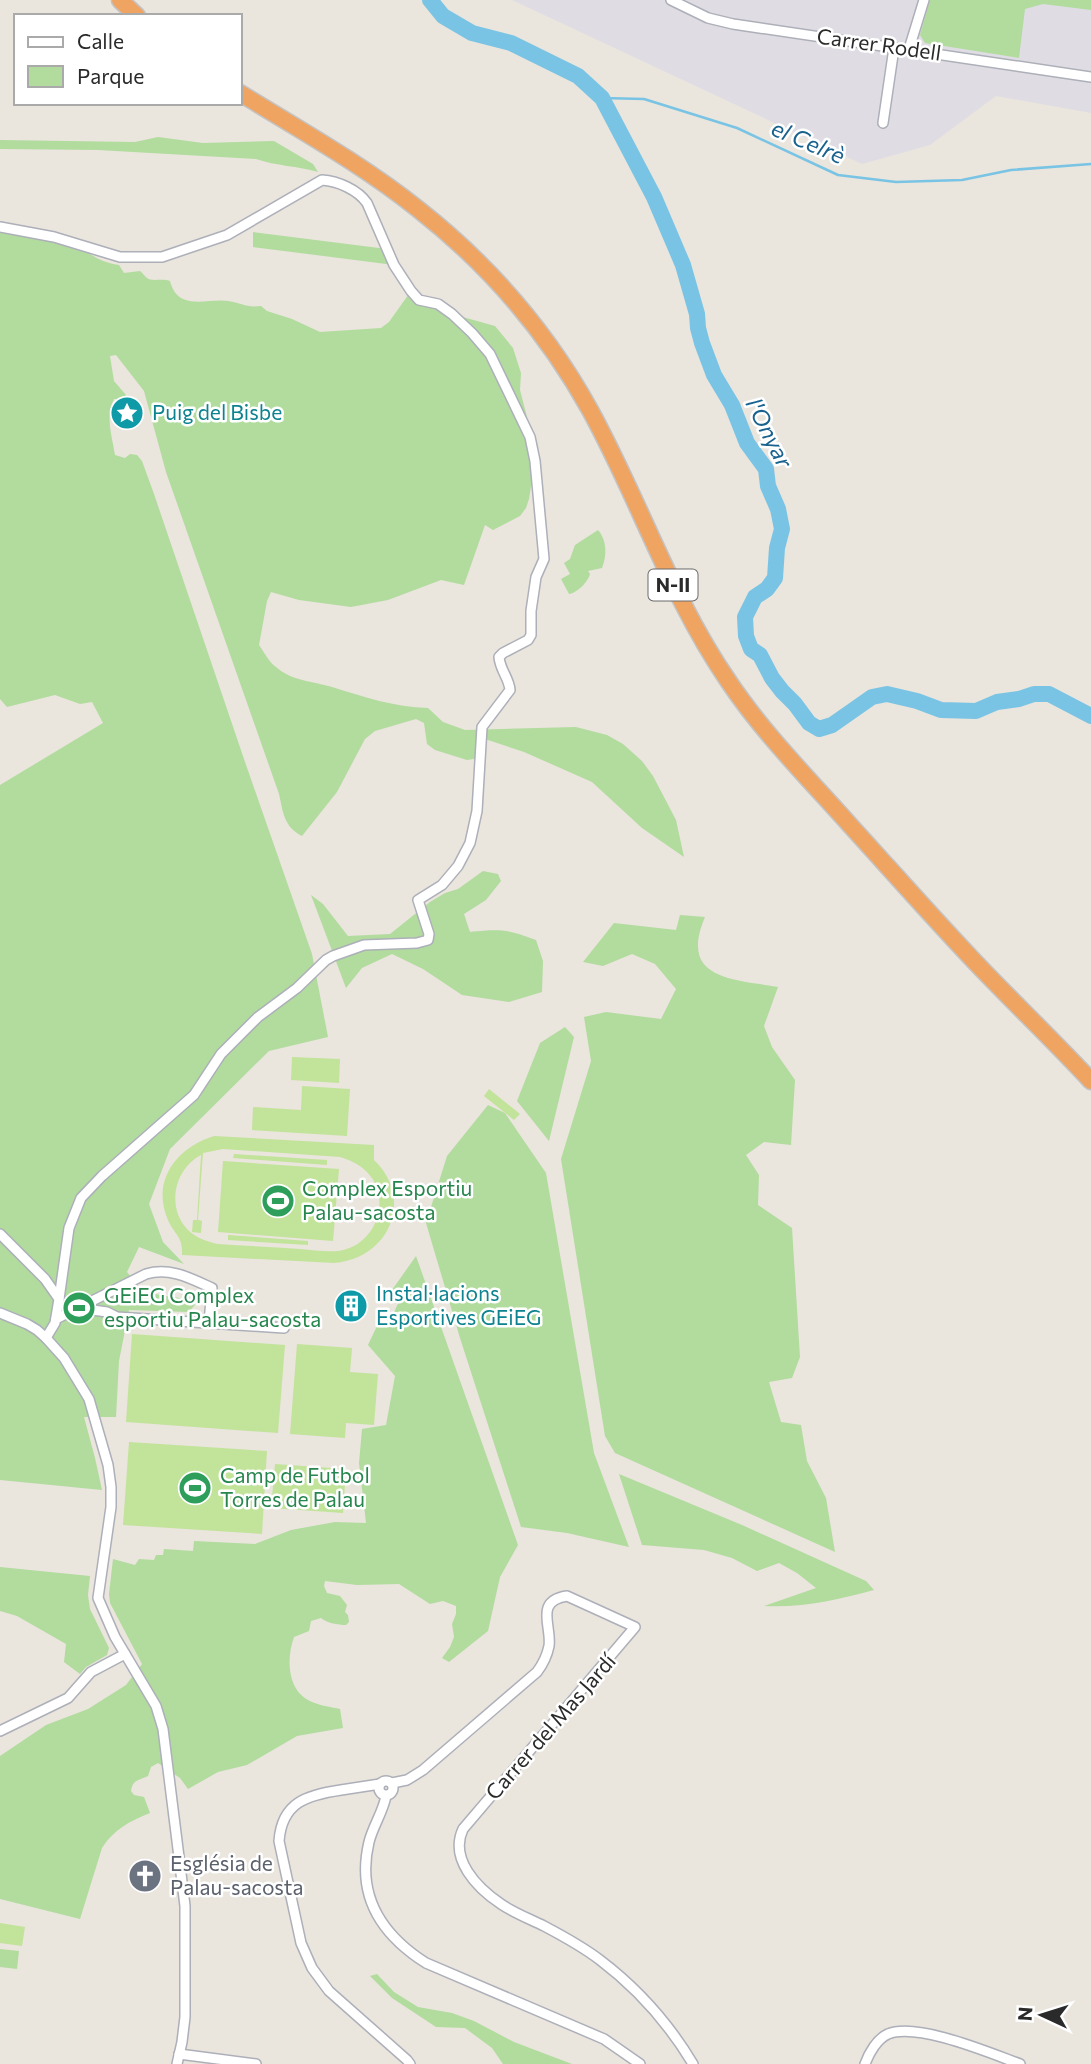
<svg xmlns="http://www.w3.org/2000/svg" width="1091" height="2064" font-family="Commissioner,sans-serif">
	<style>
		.industrial { fill: #dfdde3 }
		.green { fill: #b1dc9e }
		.pitch { fill: #c2e39a; fill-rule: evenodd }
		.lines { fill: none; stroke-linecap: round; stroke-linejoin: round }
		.stream { stroke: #79c4e4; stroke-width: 2.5 }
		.river { stroke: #79c4e4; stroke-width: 16 }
		.street-casing { stroke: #adafb9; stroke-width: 12 }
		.highway-casing { stroke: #c3c3c3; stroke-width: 19 }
		.street { stroke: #fff; stroke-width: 9 }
		.highway { stroke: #f0a462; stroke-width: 16 }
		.labels { text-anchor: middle; stroke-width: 5; stroke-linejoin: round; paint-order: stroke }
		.shield { fill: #fff; stroke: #6a6a6a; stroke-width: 2 }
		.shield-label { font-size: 19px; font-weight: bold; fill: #2a2a2a }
		.street-label { font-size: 21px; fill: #2a2a2a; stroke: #fff }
		.culture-label { font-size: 21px; fill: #0d838f; stroke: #fff; text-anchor: start }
		.leisure-label { font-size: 21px; fill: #27864d; stroke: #fff; text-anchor: start }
		.worship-label { font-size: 21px; fill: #5b616d; stroke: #fff; text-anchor: start }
		.water-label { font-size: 23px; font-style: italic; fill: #19628e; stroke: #fff }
	</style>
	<rect width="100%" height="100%" fill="#eae5dd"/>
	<polygon class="industrial" points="512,0 1091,0 1091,113 996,96 930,145 862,164"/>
	<g class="green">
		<polygon points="930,0 1091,0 1091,10 1043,4 1025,9 1019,58 925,43 920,35"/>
		<path d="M158 137 203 143 274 141 313 164 318 172C298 166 276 166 256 159L98 150 0 149V140L135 142Z"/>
		<path d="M0 227C18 230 55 235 70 242 89 252 97 262 119 265L124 273 140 271C143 273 144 276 147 278 152 282 162 278 170 281 171 284 172 288 174 291 185 309 212 298 228 301 242 303 246 308 261 306L267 311 292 319 320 332 381 328 389 322 411 291 452 314 495 326 513 348 521 373 520 390 527 417 524 423 535 461 529 499 526 508 520 516 493 530 485 525 464 585 441 580 388 600 351 607 299 600 271 592 267 601 259 645C264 652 269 662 276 667 292 681 312 681 332 687 364 697 394 707 428 708L443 722 465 730 576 727 607 735 623 744 642 761 653 776 676 820 684 857 642 828 592 782 524 752 482 738 480 758 467 760 435 750 427 744 424 723 416 719 375 731 365 739 337 792 302 836C284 827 283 812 279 794L166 472 144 391 116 355 110 356 114 381 126 395 122 399H114C105 416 112 436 115 455L125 458 130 454 137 455 142 461 154 494 245 762 312 954 328 1037 269 1051 170 1149 149 1204 163 1242 184 1264 139 1247 127 1272 143 1292 198 1301 189 1312 129 1310 119 1361 116 1417H84L95 1458 102 1490 0 1480V785L103 723 92 702 80 704 55 695 7 707 0 699Z"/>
		<polygon points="253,232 387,249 394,265 253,247"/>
		<path d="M598 530C607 540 607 556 602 568L588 571 590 574C588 582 577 593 569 594L561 579 570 574 564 563 570 559 575 545Z"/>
		<path d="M483 871 498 874 501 881 486 900 464 914 470 932C500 929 507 929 536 940L543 961 542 992 509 1002 462 995 423 969 392 954 362 968 346 988 311 895 323 904 348 936 390 934 430 902 445 893 458 889Z"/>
		<path d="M680 915 705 917C678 980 734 979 778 987L764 1026 772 1047 795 1080 791 1145 764 1142 746 1155 759 1175 758 1205 792 1228 800 1357 792 1378 769 1382 781 1422 801 1425 807 1461 826 1498 835 1552 615 1453 605 1436 561 1159 591 1061 584 1017 606 1012 661 1019 676 989 655 964 632 954 603 966 583 962 614 923 676 930Z"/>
		<polygon points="565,1027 574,1037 549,1141 517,1101 540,1043"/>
		<polygon points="488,1105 505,1113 546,1173 594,1453 629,1547 567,1533 521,1527 460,1338 426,1223 447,1156"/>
		<path d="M416 1256 518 1545 500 1577 488 1631 449 1662 442 1658 450 1647 454 1637 452 1624 456 1614V1606L443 1601 430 1604 399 1584 357 1585 325 1581 324 1586 327 1593 340 1596 347 1605 345 1612 348 1615 349 1622 346 1625C338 1625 327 1623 321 1618L311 1621 309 1631 294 1637C286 1659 287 1692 312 1702 321 1706 332 1707 340 1709L343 1728 297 1736 247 1765 218 1772 188 1789 180 1778 158 1763 151 1767 148 1776C138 1781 133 1779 131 1791L134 1795 144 1797 150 1813C130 1821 114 1829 102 1848L80 1919 0 1899V1756L46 1725 88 1709 126 1685 142 1664 110 1603 109 1594 113 1559 135 1565 139 1559 154 1560 156 1555H163L164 1549 193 1551 194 1541 255 1544 291 1530 335 1522 366 1523 359 1463 362 1429 386 1425 395 1376 368 1345 377 1326 390 1321 401 1297 392 1290Z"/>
		<path d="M619 1474 742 1525 866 1581 874 1590C837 1600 803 1608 764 1606L816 1588 797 1573 779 1563 757 1571 732 1558 704 1550 642 1545Z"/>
		<polygon points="0,1567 90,1576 88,1595 90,1609 109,1648 107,1655 86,1667 80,1674 64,1662 66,1644 17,1616 0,1611"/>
		<polygon points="0,1949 19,1951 17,1969 0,1967"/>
		<polygon points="377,1974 394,1992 418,2007 452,2013 474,2021 514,2042 572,2064 503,2064 492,2048 465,2028 436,2027 392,1998 370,1976"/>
	</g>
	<g class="pitch">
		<polygon points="292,1057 340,1059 339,1083 291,1080"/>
		<polygon points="302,1086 350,1089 347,1136 252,1130 253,1107 301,1110"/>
		<polygon points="489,1089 520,1114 514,1120 484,1096"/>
		<path d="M214 1136 374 1145V1160C415 1199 389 1259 334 1263L182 1255C183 1236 175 1236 168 1220 151 1181 176 1148 214 1136ZM223 1149 340 1157C358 1162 373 1173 378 1191 385 1219 366 1248 338 1251 325 1252 312 1250 300 1249 273 1247 245 1246 218 1244 208 1242 196 1238 188 1230 166 1208 174 1169 201 1155L197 1220H193L192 1232 201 1233 202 1221 198 1220 203 1153Z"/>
		<polygon points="234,1154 327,1160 327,1165 233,1158"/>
		<polygon points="223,1161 339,1169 333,1241 218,1232"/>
		<polygon points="228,1235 308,1241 308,1245 228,1240"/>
		<polygon points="132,1334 285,1345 278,1433 126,1422"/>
		<polygon points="297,1344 352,1348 350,1372 378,1374 374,1425 346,1423 345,1438 290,1434"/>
		<polygon points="129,1442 267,1451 262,1534 123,1525"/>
		<polygon points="275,1464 346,1469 343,1513 271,1508"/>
		<polygon points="0,1923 25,1927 22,1946 0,1943"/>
	</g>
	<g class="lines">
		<polyline class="stream" points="602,98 644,99 737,128 838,175 896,182 962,180 1011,170 1091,164"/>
		<polyline class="river" points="430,0 443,16 472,33 511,43 578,76 602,98 654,197 683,265 697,314 698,328 702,343 714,375 732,405 747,443 766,469 768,486 778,509 782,529 777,548 775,578 767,589 755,597 745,617 746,636 751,649 760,655 772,678 782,691 795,704 809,723 819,729 832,725 872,697 887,694 917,701 941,710 976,711 997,702 1019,699 1034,694 1049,694 1091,716"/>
		<defs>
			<g id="street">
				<polyline points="671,0 708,18 733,24 1091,77"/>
				<polyline points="909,49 924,0"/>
				<polyline points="883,123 894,48"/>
				<path d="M0 227 54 237 120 257H162L227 235 322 180C338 181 358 190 367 203L394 265 411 291 419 300 438 304 452 314 472 333 490 354 530 437 535 461 544 559 536 577 531 611V635L528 640 503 653 499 657C500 670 509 678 510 690L482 727 477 811 470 843 458 866 442 885 418 900 429 934 428 940 417 943 364 945 333 956 326 960 297 988 258 1017 221 1054 194 1095 102 1176 81 1198 69 1228 59 1299"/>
				<polyline points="0,1234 45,1279 59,1299 55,1323 46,1338"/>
				<polyline points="78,1308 107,1312 117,1317 284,1328"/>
				<polyline points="0,1313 27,1324 37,1330 46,1338 64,1358 89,1399 108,1465 111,1487 111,1507 98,1598 115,1637 156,1706 163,1729 177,1841 185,1906 185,2017 182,2042 177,2064"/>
				<path d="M56 1319 146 1274C170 1267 190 1278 212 1288L209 1323"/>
				<polyline points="0,1731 68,1698 91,1672 125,1654"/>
				<circle cx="386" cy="1788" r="7"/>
				<path d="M392 1783 407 1780 423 1770 537 1672C543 1664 547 1656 549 1646 552 1626 534 1601 567 1596L635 1627 463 1829C449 1859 477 1888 501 1904 514 1913 530 1919 544 1926 563 1936 583 1947 600 1960 637 1988 669 2024 693 2064"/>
				<path d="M380 1784C367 1786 354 1788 341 1790 307 1795 282 1802 279 1841L301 1943 312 1968 329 1991 407 2060 410 2064"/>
				<path d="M386 1796C383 1812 373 1826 369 1842 356 1896 382 1935 426 1963L604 2039 640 2064"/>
				<polyline points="179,2054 256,2064"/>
				<path d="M865 2064C869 2053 877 2039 888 2034 917 2022 990 2053 1020 2064"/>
			</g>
			<g id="highway">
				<polyline points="120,0 137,16"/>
				<path d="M240 93C300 130 363 165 418 209 488 264 547 332 590 410 639 499 671 598 729 682 764 734 808 778 849 824 891 870 932 917 975 962 1013 1002 1053 1040 1091 1081"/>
			</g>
		</defs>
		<use href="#street" class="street-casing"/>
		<use href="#highway" class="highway-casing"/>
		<use href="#street" class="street"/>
		<use href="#highway" class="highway"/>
	</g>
	<defs>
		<symbol id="sight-disc" viewBox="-11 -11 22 22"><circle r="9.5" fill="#0f9aa8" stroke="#fff"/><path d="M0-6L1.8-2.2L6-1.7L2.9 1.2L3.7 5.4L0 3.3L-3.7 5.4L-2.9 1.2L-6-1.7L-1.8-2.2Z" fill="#fff"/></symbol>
		<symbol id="stadium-disc" viewBox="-11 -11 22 22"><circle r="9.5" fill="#2e9e5b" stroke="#fff"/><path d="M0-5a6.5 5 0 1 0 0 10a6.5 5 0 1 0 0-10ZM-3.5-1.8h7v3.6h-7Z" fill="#fff"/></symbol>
		<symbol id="building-disc" viewBox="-11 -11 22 22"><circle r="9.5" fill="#0f9aa8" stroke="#fff"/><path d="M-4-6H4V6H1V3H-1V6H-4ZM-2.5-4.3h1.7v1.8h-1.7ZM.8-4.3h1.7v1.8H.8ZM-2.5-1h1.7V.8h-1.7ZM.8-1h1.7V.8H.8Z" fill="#fff"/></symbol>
		<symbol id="church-disc" viewBox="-11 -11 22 22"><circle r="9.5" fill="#6b7280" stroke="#fff"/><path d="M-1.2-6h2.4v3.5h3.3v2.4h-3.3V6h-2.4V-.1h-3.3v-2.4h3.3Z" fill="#fff"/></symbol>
	</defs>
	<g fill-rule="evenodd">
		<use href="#sight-disc" x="108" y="394" width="38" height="38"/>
		<use href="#stadium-disc" x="259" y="1182" width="38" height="38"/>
		<use href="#building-disc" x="332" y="1287" width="38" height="38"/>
		<use href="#stadium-disc" x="60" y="1289" width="38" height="38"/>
		<use href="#stadium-disc" x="176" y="1469" width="38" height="38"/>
		<use href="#church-disc" x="126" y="1857" width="38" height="38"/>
	</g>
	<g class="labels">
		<rect class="shield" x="648.5" y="569.5" width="49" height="31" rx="5"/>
		<g class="shield-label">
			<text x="673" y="592">N-II</text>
		</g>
		<g class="street-label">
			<text transform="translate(879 45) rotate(8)" y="7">Carrer Rodell</text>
			<text transform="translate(551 1727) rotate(-49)" y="7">Carrer del Mas Jardí</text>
		</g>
		<g class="culture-label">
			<text x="152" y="420">Puig del Bisbe</text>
			<text x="376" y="1301">Instal·lacions<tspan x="376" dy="24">Esportives GEiEG</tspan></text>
		</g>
		<g class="leisure-label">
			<text x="302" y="1196">Complex Esportiu<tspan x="302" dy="24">Palau-sacosta</tspan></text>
			<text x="104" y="1303">GEiEG Complex<tspan x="104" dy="24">esportiu Palau-sacosta</tspan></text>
			<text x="220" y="1483">Camp de Futbol<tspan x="220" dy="24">Torres de Palau</tspan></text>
		</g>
		<g class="worship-label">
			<text x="170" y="1871">Església de<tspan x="170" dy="24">Palau-sacosta</tspan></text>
		</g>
		<g class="water-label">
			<text transform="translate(808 142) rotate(23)" y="8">el Celrè</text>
			<text transform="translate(769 433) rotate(63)" y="8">l'Onyar</text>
		</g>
	</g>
	<rect x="14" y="14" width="228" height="91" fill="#ffffff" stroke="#aaaaaa" stroke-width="2"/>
	<rect x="28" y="37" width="35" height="10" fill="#ffffff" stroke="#aaaaaa" stroke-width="2"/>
	<text x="77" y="49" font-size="21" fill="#2a2a2a">Calle</text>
	<rect x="28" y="66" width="35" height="21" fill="#b1dc9e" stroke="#aaaaaa" stroke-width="2"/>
	<text x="77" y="84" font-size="21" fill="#2a2a2a">Parque</text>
	<g transform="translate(1042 2015) rotate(274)" stroke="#ffffff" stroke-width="5" paint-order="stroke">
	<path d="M0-5L12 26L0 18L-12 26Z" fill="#2a2a2a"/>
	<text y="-10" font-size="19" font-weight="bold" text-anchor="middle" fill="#2a2a2a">N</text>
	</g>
</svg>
